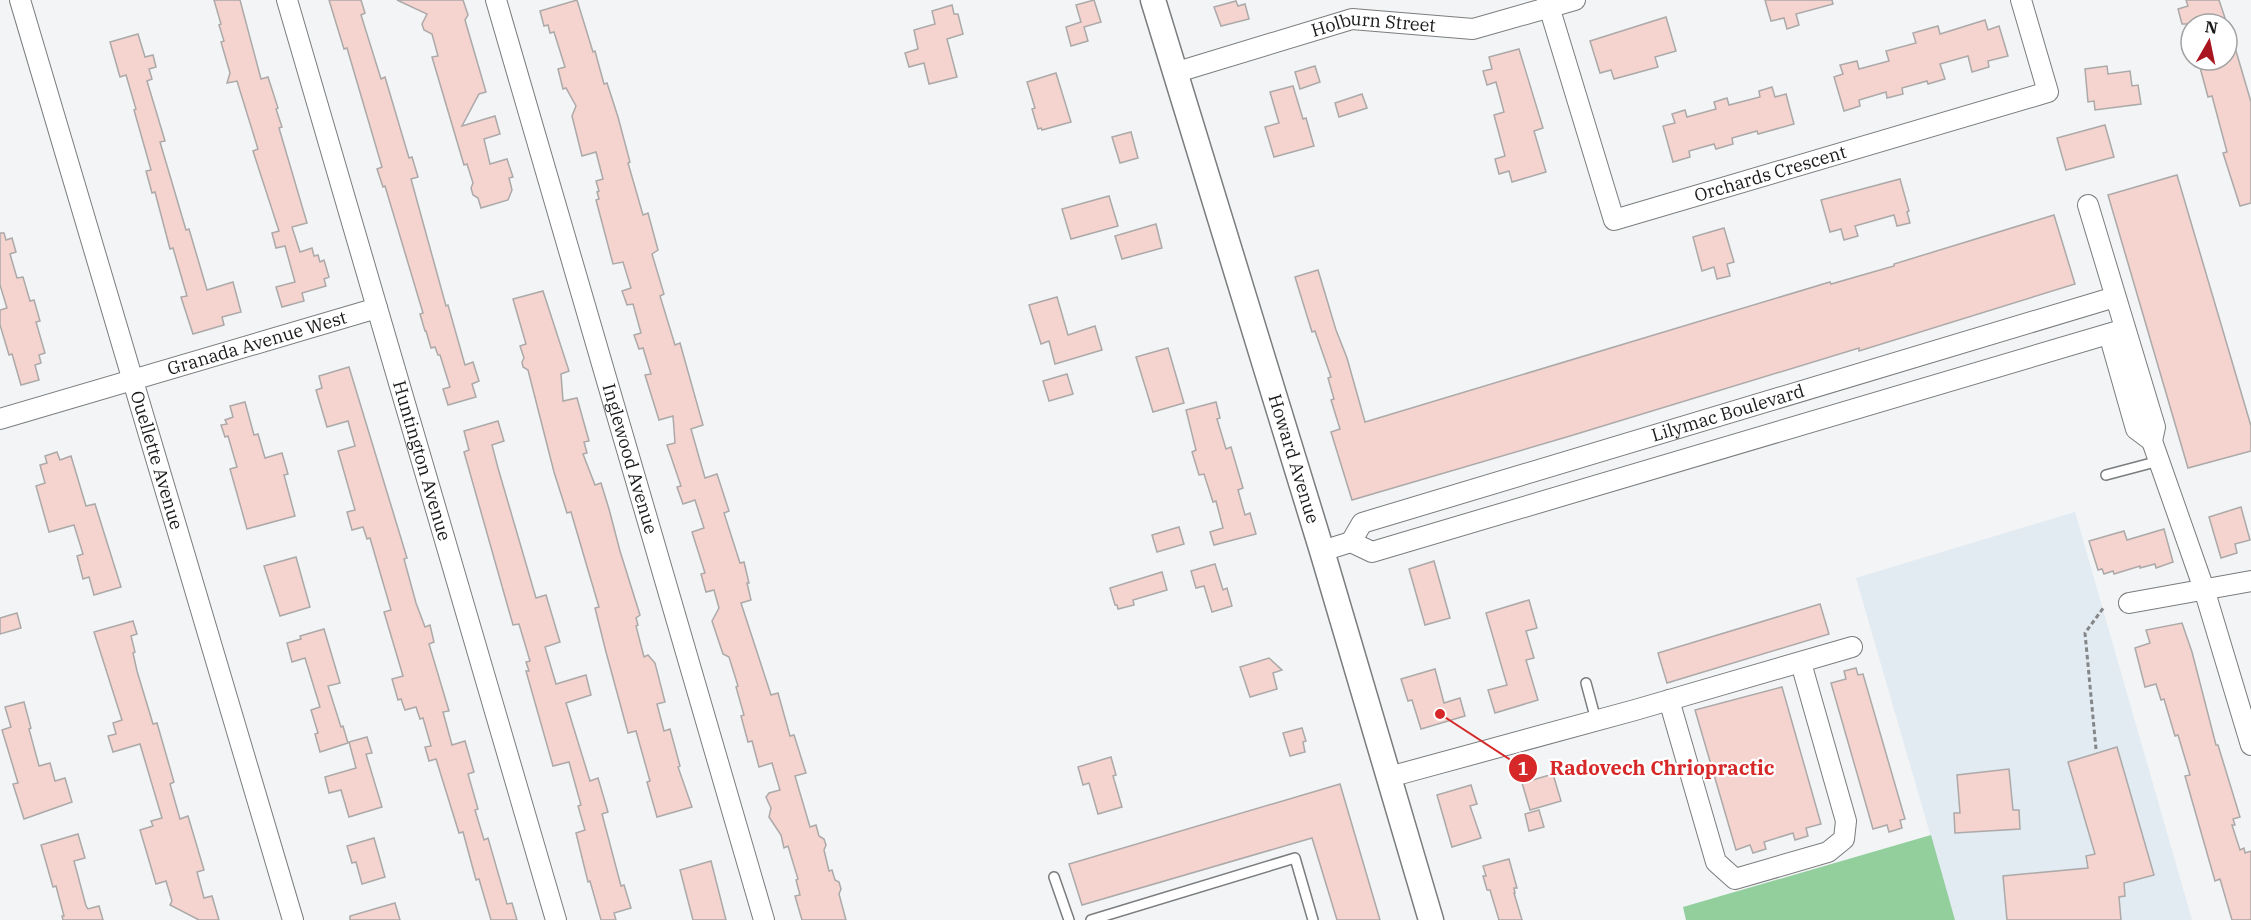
<svg xmlns="http://www.w3.org/2000/svg" width="2251" height="920" font-family="'IBM Plex Serif',serif">
	<style>
		.built { fill: #e2eaf2 }
		.forest { fill: #92cf9d }
		.building { fill: #f5d3cf; stroke: #aca9a9; stroke-width: 1.5 }
		.lines { fill: none; stroke-linecap: round; stroke-linejoin: round }
		.service-casing { stroke: #7a7c7d; stroke-width: 12 }
		.minor-casing { stroke: #7a7c7d; stroke-width: 22 }
		.tertiary-casing { stroke: #7a7c7d; stroke-width: 27 }
		.path { stroke: #848687; stroke-width: 3; stroke-dasharray: 4.5 3; stroke-linecap: butt }
		.service { stroke: #fff; stroke-width: 9 }
		.minor { stroke: #fff; stroke-width: 20 }
		.tertiary { stroke: #fff; stroke-width: 24 }
		.labels { text-anchor: middle; stroke-width: 4.5; stroke-linejoin: round; paint-order: stroke }
		.street-label { font-size: 18px; fill: #191a1a; stroke: #fff }
		.leader { fill: none; stroke: #d62828; stroke-width: 2 }
		.callout-dot { fill: #d62828; stroke: #fff; stroke-width: 2 }
		.mark-label { font-size: 18px; text-anchor: middle; font-weight: bold; fill: #fff }
		.callout-label { font-size: 20px; text-anchor: middle; font-weight: bold; fill: #d62828; stroke: #fff; stroke-width: 4.5; stroke-linejoin: round; paint-order: stroke }
	</style>
	<rect width="100%" height="100%" fill="#f2f4f6"/>
	<polygon class="built" points="2075,512 2192,920 1955,920 1856,578"/>
	<polygon class="forest" points="1931,835 1955,920 1686,920 1683,907"/>
	<g class="building">
		<polygon points="214,0 240,0 261,79 268,77 278,108 276,109 282,127 279,128 307,223 292,227 300,252 312,248 314,256 318,255 320,262 324,260 329,277 324,279 326,286 302,293 304,301 282,307 276,287 295,282 285,246 276,248 272,233 279,231 253,151 258,149 237,81 227,83 230,73 221,42 224,41 219,25 221,24"/>
		<polygon points="329,0 361,0 365,13 361,15 381,79 385,77 409,158 412,157 418,177 411,179 446,306 448,305 465,365 473,362 479,381 472,384 476,397 448,405 443,389 450,387 440,355 438,355 435,347 431,348 426,331 425,331 420,314 423,313 385,186 383,187 377,169 382,167 347,48 344,49"/>
		<polygon points="397,0 463,0 468,15 465,20 486,92 479,94 462,126 495,116 500,134 484,139 490,164 507,159 513,177 509,178 512,190 508,200 481,208 478,198 473,195 471,188 473,183 467,164 464,165 432,57 438,56 432,34 424,30 422,24 427,14"/>
		<polygon points="577,0 593,52 595,51 604,84 607,83 618,117 630,162 628,163 643,215 648,213 658,250 652,254 664,294 660,296 675,345 680,343 703,425 691,429 705,478 717,474 729,511 724,513 740,563 744,562 749,583 747,583 751,600 741,603 771,695 778,693 790,736 794,735 806,773 795,776 810,827 816,825 819,836 824,839 826,845 824,850 829,871 832,870 835,880 839,882 841,889 839,894 846,920 802,920 795,896 800,895 796,880 798,879 788,846 784,848 781,835 769,817 771,808 766,797 769,793 780,790 772,763 759,767 752,741 748,742 741,716 744,715 736,687 738,686 729,657 723,654 712,621 719,608 714,590 706,592 701,574 705,573 692,532 704,528 695,500 683,504 677,487 681,486 667,445 675,443 673,416 659,420 645,375 651,374 643,348 639,349 634,335 641,333 633,304 627,305 622,291 631,288 623,262 613,264 596,200 599,199 597,192 599,191 596,181 603,179 596,152 582,156 572,116 576,106 566,88 563,89 558,69 565,67 554,32 550,33 548,25 544,26 540,11"/>
		<polygon points="1094,0 1101,22 1084,27 1088,41 1071,46 1066,27 1081,22 1076,5"/>
		<polygon points="1765,0 1832,0 1833,4 1796,14 1799,25 1787,29 1784,18 1771,21"/>
		<polygon points="2186,0 2219,0 2227,24 2182,24 2178,9 2188,6"/>
		<polygon points="1236,1 1238,6 1245,4 1249,19 1221,26 1214,7"/>
		<polygon points="952,5 954,14 958,14 963,34 947,39 957,77 929,84 924,63 909,67 905,53 918,49 914,30 935,24 932,11"/>
		<polygon points="1666,17 1676,51 1655,57 1658,67 1614,79 1611,70 1600,73 1590,41"/>
		<polygon points="1985,20 1988,30 1999,26 2008,56 1988,61 1989,67 1972,72 1968,56 1940,64 1945,79 1928,84 1927,81 1902,88 1903,94 1887,98 1886,92 1859,100 1860,106 1844,111 1834,77 1843,74 1840,65 1857,61 1859,69 1889,61 1886,51 1916,43 1913,33 1938,26 1940,34"/>
		<polygon points="138,34 145,57 153,55 156,67 149,69 152,79 147,81 165,141 160,142 186,230 189,229 207,290 233,282 241,312 222,317 224,325 193,334 181,297 187,296 173,248 170,249 155,192 152,193 146,171 151,170 134,110 136,109 126,75 120,77 110,42"/>
		<polygon points="2231,34 2251,102 2251,203 2240,206 2223,153 2227,152 2212,96 2208,97 2198,60 2227,60 2227,35"/>
		<polygon points="1519,49 1543,128 1534,131 1546,172 1512,182 1509,171 1499,174 1495,159 1505,156 1494,115 1504,112 1496,82 1487,85 1483,71 1492,69 1489,57"/>
		<polygon points="1315,66 1320,82 1300,89 1295,72"/>
		<polygon points="2107,66 2108,74 2130,71 2132,86 2138,85 2141,104 2095,110 2094,101 2088,102 2085,69"/>
		<polygon points="1056,73 1071,122 1042,130 1041,128 1038,129 1032,109 1035,108 1027,82"/>
		<polygon points="1293,86 1303,119 1306,118 1314,146 1274,157 1265,127 1279,123 1270,92"/>
		<polygon points="1772,87 1775,97 1786,94 1794,124 1758,134 1757,131 1732,138 1733,144 1716,149 1714,144 1689,151 1690,157 1673,162 1663,126 1675,123 1672,114 1685,110 1687,117 1716,109 1714,102 1727,98 1729,105 1760,97 1759,91"/>
		<polygon points="1362,94 1367,108 1339,117 1335,103"/>
		<polygon points="2105,125 2114,157 2066,170 2057,138"/>
		<polygon points="1131,132 1138,158 1120,163 1112,137"/>
		<polygon points="2177,175 2251,426 2251,451 2188,468 2108,195"/>
		<polygon points="1900,179 1909,211 1907,212 1910,223 1897,226 1894,215 1855,226 1858,236 1844,240 1841,229 1830,232 1821,200"/>
		<polygon points="1109,196 1118,226 1071,239 1062,209"/>
		<polygon points="2054,215 2075,284 1859,351 1859,348 1570,436 1352,500 1331,432 1340,429 1331,400 1334,399 1328,378 1331,377 1315,331 1312,332 1295,277 1318,270 1336,330 1347,358 1365,422 1830,282 1831,284 1894,266 1894,264"/>
		<polygon points="1156,224 1162,248 1122,259 1115,236"/>
		<polygon points="1724,228 1734,262 1727,264 1730,276 1717,279 1714,267 1702,271 1693,237"/>
		<polygon points="0,233 4,233 6,240 12,238 16,252 10,254 17,278 23,277 30,301 34,300 40,321 36,322 45,353 39,355 41,363 35,365 39,380 21,385 12,354 9,355 0,325 0,310 7,308 0,285"/>
		<polygon points="543,291 569,371 561,374 563,401 577,398 589,441 584,442 587,453 583,454 595,485 601,483 609,509 620,551 640,615 636,618 638,625 636,626 644,657 648,655 655,663 665,702 657,704 664,731 670,729 680,766 678,767 692,807 657,817 647,782 650,781 636,731 628,733 606,652 595,608 599,607 588,570 571,512 567,513 554,472 528,370 523,367 522,362 524,358 520,346 526,344 513,299"/>
		<polygon points="1057,297 1068,335 1095,326 1102,350 1055,364 1049,341 1041,344 1029,305"/>
		<polygon points="1168,348 1184,403 1153,412 1136,357"/>
		<polygon points="349,367 407,558 404,559 416,603 425,627 430,625 434,642 429,644 449,711 443,712 452,745 465,741 474,772 468,774 478,809 475,810 484,840 488,838 507,904 512,903 517,920 491,920 479,879 476,880 463,832 459,833 436,759 429,761 425,747 431,746 423,718 420,719 416,707 405,710 401,699 398,700 392,679 403,676 384,612 391,610 370,538 367,539 363,527 352,530 347,512 355,510 338,451 355,446 348,421 327,427 316,390 322,388 319,376"/>
		<polygon points="1067,374 1073,394 1049,401 1043,381"/>
		<polygon points="245,402 254,435 258,434 265,458 282,453 288,474 284,475 295,516 247,529 230,469 237,467 228,436 225,437 221,425 227,424 225,420 233,417 230,406"/>
		<polygon points="1216,402 1220,418 1217,419 1226,449 1231,447 1243,488 1238,490 1245,515 1250,513 1256,534 1214,545 1210,532 1223,528 1216,501 1213,502 1204,474 1199,475 1192,452 1196,450 1186,410"/>
		<polygon points="498,421 504,441 492,445 498,468 536,598 546,595 560,642 545,647 556,684 586,675 591,695 566,703 590,781 598,778 608,812 602,814 621,886 624,885 631,908 614,913 616,920 601,920 590,881 588,882 576,833 585,830 578,806 581,805 569,762 553,766 526,671 529,671 526,662 530,661 519,624 513,625 464,452 469,450 464,431"/>
		<polygon points="57,452 60,460 71,456 86,506 95,504 121,587 94,595 89,577 83,579 77,556 83,554 74,525 49,532 36,486 45,483 40,465 47,463 45,456"/>
		<polygon points="2241,507 2250,540 2235,544 2237,553 2221,558 2209,517"/>
		<polygon points="1179,527 1184,544 1157,552 1152,535"/>
		<polygon points="2164,529 2173,562 2156,568 2155,564 2140,568 2140,566 2114,574 2113,571 2104,574 2102,569 2098,570 2089,541 2124,531 2127,540"/>
		<polygon points="296,557 310,607 280,616 264,566"/>
		<polygon points="1434,561 1450,618 1425,625 1409,569"/>
		<polygon points="1215,564 1223,590 1227,588 1232,606 1212,612 1204,586 1196,588 1191,571"/>
		<polygon points="1162,572 1167,590 1133,600 1134,605 1118,609 1117,605 1115,605 1110,588"/>
		<polygon points="1529,600 1537,628 1526,631 1534,658 1526,660 1538,700 1495,713 1488,690 1507,685 1486,613"/>
		<polygon points="1820,604 1829,634 1667,683 1658,653"/>
		<polygon points="17,613 21,628 0,634 0,618"/>
		<polygon points="133,621 137,634 131,636 135,652 133,653 137,671 153,724 157,723 174,782 170,784 180,819 188,816 204,870 197,872 204,898 212,896 219,920 199,920 170,905 172,901 166,881 156,884 140,830 153,826 151,821 162,818 140,744 113,752 108,736 116,734 113,723 122,720 94,632"/>
		<polygon points="2182,623 2192,652 2216,745 2218,745 2240,817 2233,819 2235,825 2232,825 2240,850 2244,848 2245,853 2251,851 2251,920 2232,920 2220,879 2215,881 2185,776 2190,775 2178,735 2175,736 2164,699 2161,700 2156,684 2145,687 2135,648 2150,643 2146,630"/>
		<polygon points="324,629 340,683 328,686 341,727 343,726 348,743 320,752 315,734 318,733 311,710 320,707 305,658 292,662 287,643 301,639 300,636"/>
		<polygon points="1269,658 1282,670 1273,673 1277,689 1250,697 1240,667"/>
		<polygon points="1856,668 1858,675 1863,674 1905,819 1900,820 1902,828 1889,832 1887,825 1873,829 1831,683 1846,679 1844,671"/>
		<polygon points="1435,669 1444,703 1460,698 1465,716 1421,729 1412,700 1408,701 1401,679"/>
		<polygon points="1782,687 1821,824 1806,828 1808,836 1795,840 1793,833 1764,842 1766,849 1753,853 1750,845 1736,850 1695,710"/>
		<polygon points="24,702 31,728 29,729 39,766 50,763 55,781 65,778 72,802 24,819 13,784 18,783 2,730 11,727 5,707"/>
		<polygon points="1302,728 1306,741 1303,742 1305,752 1290,756 1283,733"/>
		<polygon points="367,737 372,753 366,754 382,807 349,817 341,790 329,793 325,777 356,768 349,742"/>
		<polygon points="2117,747 2154,875 2124,883 2125,896 2119,897 2121,920 2007,920 2003,876 2088,868 2086,856 2095,854 2068,762"/>
		<polygon points="1111,757 1116,775 1113,776 1122,807 1098,814 1089,783 1083,785 1078,767"/>
		<polygon points="2009,769 2013,810 2019,810 2020,829 1955,833 1954,813 1960,813 1957,775"/>
		<polygon points="1553,774 1561,801 1530,810 1522,783"/>
		<polygon points="1340,784 1380,920 1337,920 1312,838 1082,905 1069,864"/>
		<polygon points="1471,785 1477,804 1470,806 1481,838 1452,847 1437,795"/>
		<polygon points="1539,810 1544,827 1529,831 1525,814"/>
		<polygon points="78,834 85,858 74,861 86,906 88,909 99,906 103,920 63,920 62,916 64,916 56,886 53,887 41,845"/>
		<polygon points="374,838 385,877 362,884 356,862 352,863 347,846"/>
		<polygon points="1509,859 1517,888 1514,888 1515,893 1514,893 1522,920 1499,920 1490,890 1487,890 1483,876 1486,876 1483,866"/>
		<polygon points="711,861 726,920 693,920 680,870"/>
		<polygon points="395,903 400,920 350,920 350,916"/>
	</g>
	<g class="lines">
		<defs>
			<g id="service">
				<polyline points="2106,475 2159,461"/>
				<polyline points="1586,683 1596,720"/>
				<polyline points="1054,877 1069,920"/>
				<polyline points="1091,920 1295,858 1313,920"/>
			</g>
			<g id="minor">
				<path id="s1" d="M20 0 293 920"/>
				<path id="s2" d="M287 0 556 920"/>
				<path id="s3" d="M496 0 764 920"/>
				<path id="s4" d="M1547 0 1614 220 2048 92 2021 0"/>
				<path id="s5" d="M1174 73 1352 19 1473 29 1575 0"/>
				<polyline points="2088,205 2155,427 2152,441 2204,589 2251,745"/>
				<polyline points="2109,334 2136,429 2152,441"/>
				<path id="s6" d="M0 419 377 308"/>
				<path id="s7" d="M1351 542 1362 523 2115 297"/>
				<polyline points="1322,551 1351,542 1372,552 2125,329"/>
				<polyline points="2129,603 2251,581"/>
				<polyline points="1669,700 1716,862 1735,879 1828,852 1844,839 1846,821 1801,663"/>
				<polyline points="1389,777 1635,710 1852,647"/>
			</g>
			<g id="tertiary">
				<path id="s8" d="M1153 0 1322 551 1431 920"/>
			</g>
		</defs>
		<use href="#service" class="service-casing"/>
		<use href="#minor" class="minor-casing"/>
		<use href="#tertiary" class="tertiary-casing"/>
		<polyline class="path" points="2096,749 2085,633 2104,607"/>
		<use href="#service" class="service"/>
		<use href="#minor" class="minor"/>
		<use href="#tertiary" class="tertiary"/>
	</g>
	<g class="labels">
		<g class="street-label">
			<text dy="6" stroke="none"><textPath href="#s5" startOffset="207">Holburn Street</textPath></text>
			<text dy="6" stroke="none"><textPath href="#s4" startOffset="393">Orchards Crescent</textPath></text>
			<text dy="6" stroke="none"><textPath href="#s6" startOffset="268">Granada Avenue West</textPath></text>
			<text dy="6" stroke="none"><textPath href="#s7" startOffset="404">Lilymac Boulevard</textPath></text>
			<text dy="6" stroke="none"><textPath href="#s8" startOffset="480">Howard Avenue</textPath></text>
			<text dy="6" stroke="none"><textPath href="#s1" startOffset="480">Ouellette Avenue</textPath></text>
			<text dy="6" stroke="none"><textPath href="#s2" startOffset="480">Huntington Avenue</textPath></text>
			<text dy="6" stroke="none"><textPath href="#s3" startOffset="478">Inglewood Avenue</textPath></text>
		</g>
	</g>
	<path class="leader" d="M1440 714L1523 768"/>
	<g class="callout-dot">
		<circle cx="1440" cy="714" r="6"/>
		<circle cx="1523" cy="768" r="15"/>
	</g>
	<g class="mark-label">
		<text x="1523" y="775">1</text>
	</g>
	<g class="callout-label">
		<text x="1662" y="775">Radovech Chriopractic</text>
	</g>
	<g transform="translate(2209 42) rotate(9)"><circle r="28" fill="#ffffff" stroke="#a3a3a3" stroke-width="1.5"/>
	<path d="M0-4.5L10 22L0 15L-10 22Z" fill="#aa1620"/>
	<text y="-9" font-size="16" font-weight="bold" text-anchor="middle" fill="#191a1a">N</text>
	</g>
</svg>
